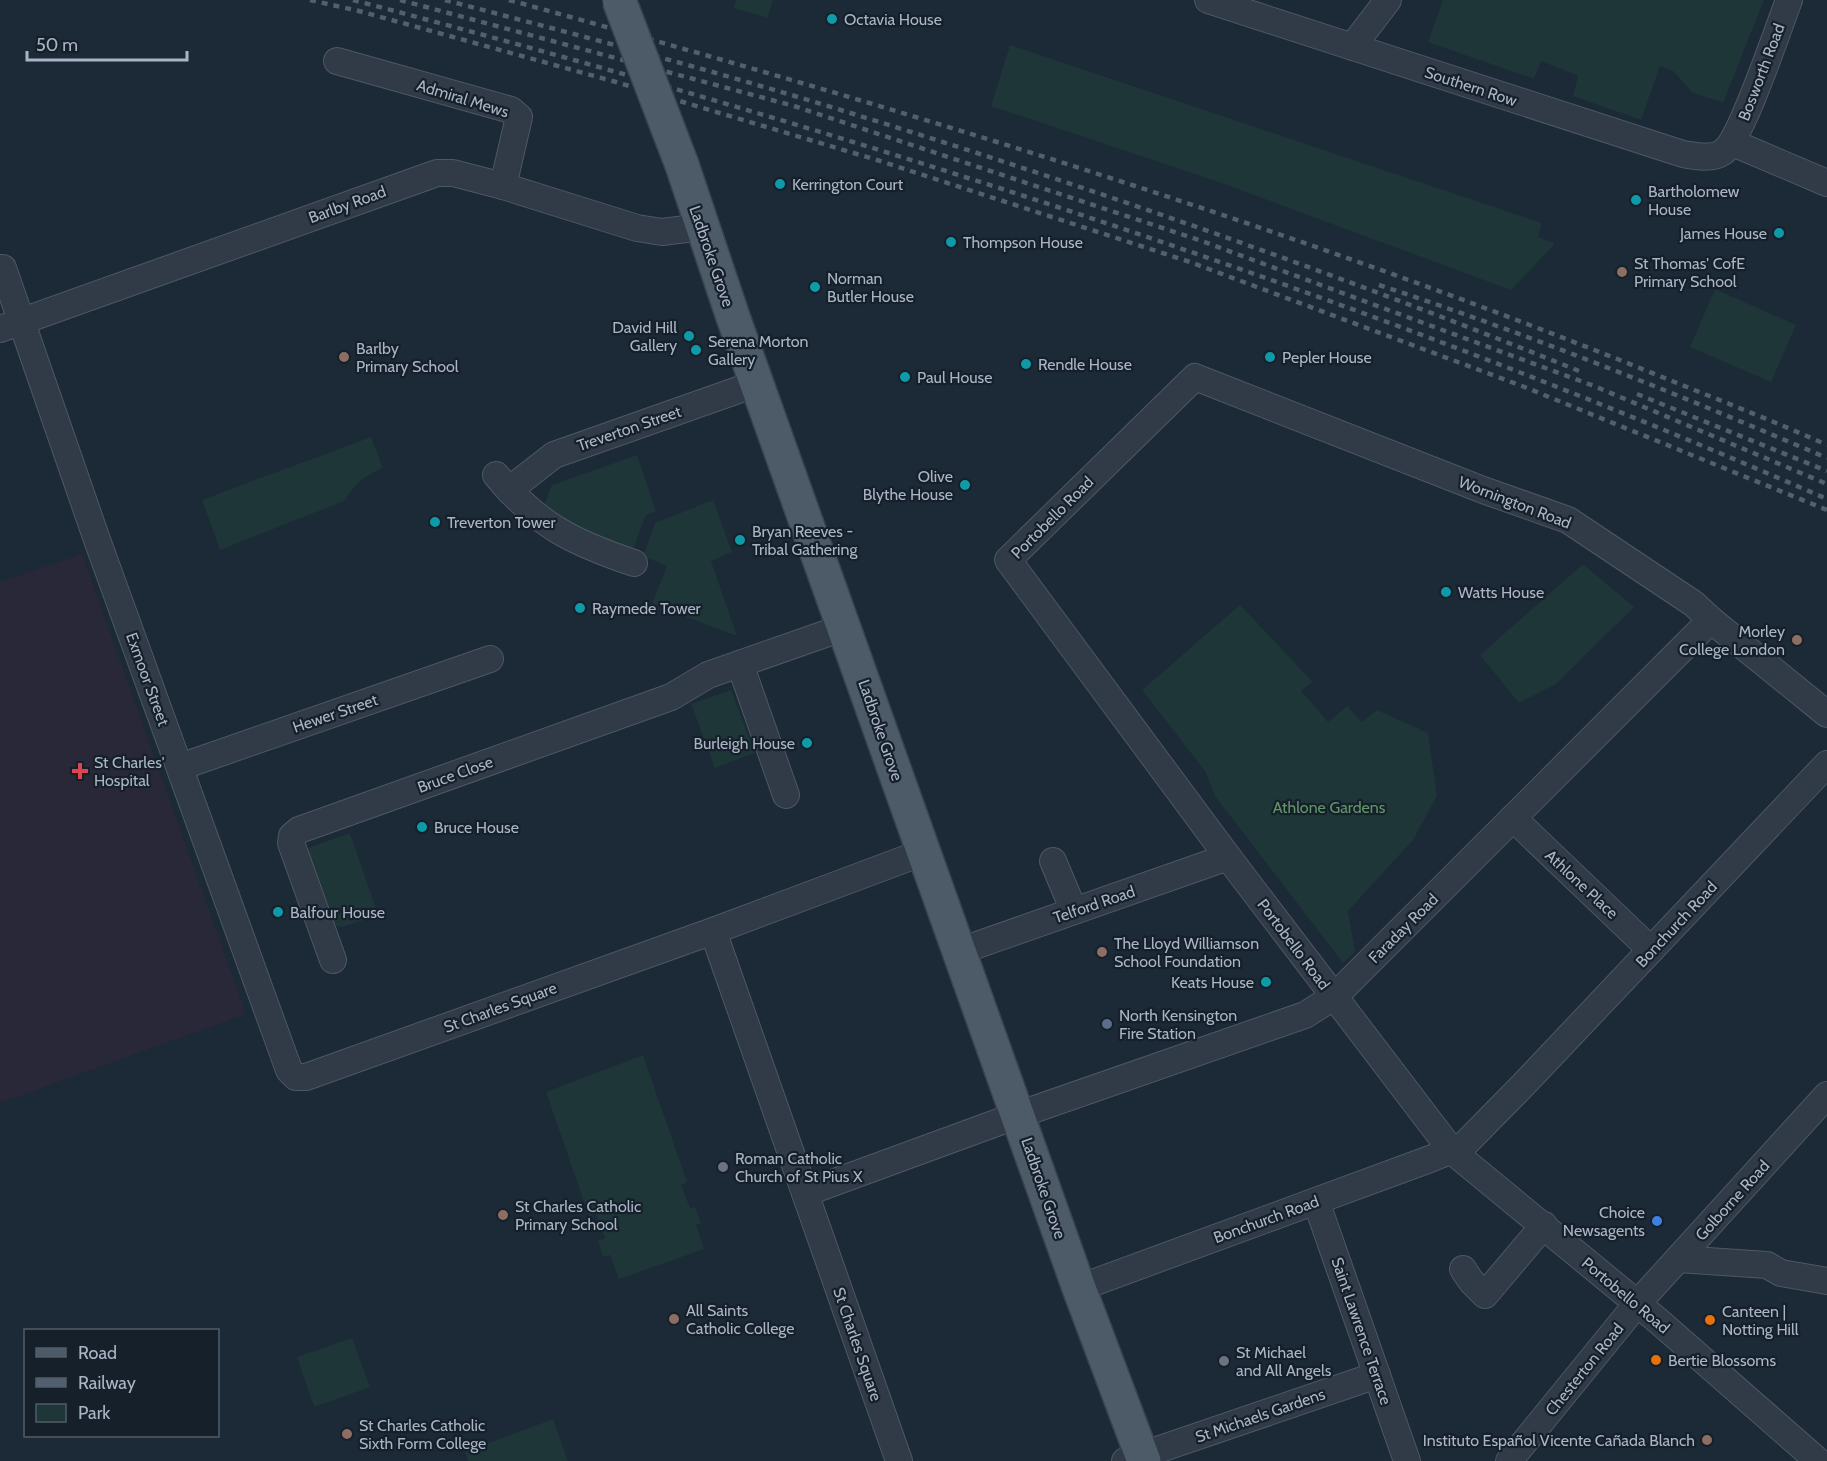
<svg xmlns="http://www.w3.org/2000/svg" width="1827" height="1461" font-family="Cabin,sans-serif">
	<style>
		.medical { fill: #292838 }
		.green { fill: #1e3638 }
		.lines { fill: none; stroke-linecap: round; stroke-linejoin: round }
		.minor-casing { stroke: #4d5865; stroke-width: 28 }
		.major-casing { stroke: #394450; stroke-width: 36 }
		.minor { stroke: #303b47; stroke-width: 26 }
		.major { stroke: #4d5a68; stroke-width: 33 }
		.rail { stroke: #515f6f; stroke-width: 4.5; stroke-dasharray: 6 6; stroke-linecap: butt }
		.major-bridge-casing { stroke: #394450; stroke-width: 36; stroke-linecap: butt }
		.major-bridge { stroke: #4d5a68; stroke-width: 33 }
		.culture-dot { fill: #0f9aa8; stroke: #16202b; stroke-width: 2 }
		.education-dot { fill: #8d6e63; stroke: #16202b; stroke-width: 2 }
		.health-dot { fill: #e0444e; stroke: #16202b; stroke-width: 2 }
		.service-dot { fill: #5c6f8a; stroke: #16202b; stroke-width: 2 }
		.worship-dot { fill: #6b7280; stroke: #16202b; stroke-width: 2 }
		.shop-dot { fill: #3f7fe0; stroke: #16202b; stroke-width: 2 }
		.food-dot { fill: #e8710a; stroke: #16202b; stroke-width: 2 }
		.labels { text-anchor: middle; stroke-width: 4.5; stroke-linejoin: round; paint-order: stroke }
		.poi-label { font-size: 16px; fill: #a9b5c5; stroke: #16202b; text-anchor: start }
		.street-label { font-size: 16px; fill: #a9b5c5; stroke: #16202b }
		.park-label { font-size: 16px; fill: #609669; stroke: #16202b }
	</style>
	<rect width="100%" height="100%" fill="#1c2936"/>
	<polygon class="medical" points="82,554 246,1014 0,1103 0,582"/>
	<g class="green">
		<polygon points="736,0 773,0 767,18 734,8"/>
		<polygon points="1443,0 1764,0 1723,103 1692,92 1673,71 1660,66 1641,120 1573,96 1578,76 1541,61 1534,79 1428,42"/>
		<polygon points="1010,45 1542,223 1538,237 1554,243 1553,246 1511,290 1213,180 991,106"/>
		<polygon points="1715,289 1796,325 1771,382 1690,347"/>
		<path d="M371 437 383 468C358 480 360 479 344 501L220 550 202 500Z"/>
		<polygon points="637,455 656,511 645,516 631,556 543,508 552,485"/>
		<polygon points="713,500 732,552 711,561 737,636 652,604 667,566 643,556 655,523"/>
		<polygon points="1583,564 1634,607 1556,684 1519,703 1480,655"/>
		<polygon points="1240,605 1313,682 1301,691 1328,722 1347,706 1362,722 1377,710 1428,733 1437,796 1413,840 1348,911 1355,952 1343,963 1215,796 1205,771 1142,690"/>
		<polygon points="731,690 755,753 715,768 691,704"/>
		<polygon points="350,833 378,915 342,927 330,924 306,851 311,847"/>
		<polygon points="643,1055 687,1182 681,1185 690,1208 695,1207 701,1223 696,1225 704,1249 619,1279 610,1255 603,1257 598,1241 605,1238 596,1214 589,1216 546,1092"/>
		<polygon points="352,1338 370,1387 314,1407 297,1357"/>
		<polygon points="553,1419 568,1461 468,1461 465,1452"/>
	</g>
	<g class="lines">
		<defs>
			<g id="minor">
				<path d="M1208 0 1683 154C1695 156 1712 160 1723 152 1741 140 1779 26 1789 0"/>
				<polyline points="1352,47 1388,0"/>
				<polyline points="337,61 511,110 519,117 503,186"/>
				<polyline points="1733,143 1827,183"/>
				<polyline points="0,268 3,268 96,537 289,1070 296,1077 306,1077 713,931 924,852"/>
				<polyline points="0,329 437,173 453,173 503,186 637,228 662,232 702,227"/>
				<path d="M496 475C537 525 574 543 634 563"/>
				<polyline points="509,490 554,455 758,383"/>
				<polyline points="740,664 786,795"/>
				<polyline points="180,767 490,659"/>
				<polyline points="1513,818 1651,950"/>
				<polyline points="1053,861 1074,911"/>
				<polyline points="713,931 899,1461"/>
				<polyline points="960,951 1228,857"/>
				<polyline points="333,960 291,843 292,836 299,830 671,697 708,675 845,627"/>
				<polyline points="805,1193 1018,1115 1305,1015 1335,996 1711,620"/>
				<polyline points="1316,1201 1407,1461"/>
				<polyline points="1678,1259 1767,1265 1781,1273 1827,1281"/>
				<polyline points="1463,1269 1471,1281 1485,1295 1544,1225"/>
				<polyline points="1079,1288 1430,1159 1464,1145 1525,1083 1827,764"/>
				<polyline points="1125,1461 1377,1375"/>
				<polyline points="1509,1461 1636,1305 1827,1095"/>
				<polyline points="1818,1461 1656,1319 1452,1151 1228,857 1008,560 1195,377 1483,490 1568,520 1694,604 1711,620 1827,714"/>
			</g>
			<polyline id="major" points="682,165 733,317 1079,1288 1144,1461"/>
		</defs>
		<use href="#minor" class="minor-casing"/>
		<use href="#major" class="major-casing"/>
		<use href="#minor" class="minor"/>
		<use href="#major" class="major"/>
		<g class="rail">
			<polyline points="310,0 359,11 616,82 877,160 1190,262 1522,386 1827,510"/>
			<path d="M353 0C855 132 1351 291 1827 499"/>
			<polyline points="400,0 794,106 1199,240 1594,386 1827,484"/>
			<path d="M445 0C559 30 674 60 788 94 1057 175 1324 268 1584 373"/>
			<path d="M509 0C902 108 1293 227 1672 381 1724 402 1776 422 1827 445"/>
			<path d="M1379 285C1531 335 1680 395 1827 458"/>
			<polyline points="1637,394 1827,471"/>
		</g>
		<defs>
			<polyline id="major-bridge" points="619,0 682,165"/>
		</defs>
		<use href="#major-bridge" class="major-bridge-casing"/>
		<use href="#major-bridge" class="major-bridge"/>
	</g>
	<g class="culture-dot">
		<circle cx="832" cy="19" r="6"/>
		<circle cx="780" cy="184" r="6"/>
		<circle cx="1636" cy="200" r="6"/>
		<circle cx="1779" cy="233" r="6"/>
		<circle cx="951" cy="242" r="6"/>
		<circle cx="815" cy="287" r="6"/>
		<circle cx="689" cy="336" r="6"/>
		<circle cx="696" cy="350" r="6"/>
		<circle cx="1270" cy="357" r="6"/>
		<circle cx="1026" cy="364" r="6"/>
		<circle cx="905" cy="377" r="6"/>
		<circle cx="965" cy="485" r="6"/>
		<circle cx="435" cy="522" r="6"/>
		<circle cx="740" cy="540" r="6"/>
		<circle cx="1446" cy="592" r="6"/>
		<circle cx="580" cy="608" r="6"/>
		<circle cx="807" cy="743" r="6"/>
		<circle cx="422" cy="827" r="6"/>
		<circle cx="278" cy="912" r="6"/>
		<circle cx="1266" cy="982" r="6"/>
	</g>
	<g class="education-dot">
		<circle cx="1622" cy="272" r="6"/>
		<circle cx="344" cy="357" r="6"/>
		<circle cx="1797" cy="640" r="6"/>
		<circle cx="1102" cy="952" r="6"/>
		<circle cx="503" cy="1215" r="6"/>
		<circle cx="674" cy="1319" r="6"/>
		<circle cx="347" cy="1434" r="6"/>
		<circle cx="1707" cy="1440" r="6"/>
	</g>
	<path class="health-dot" d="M77 762h6v6h6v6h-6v6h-6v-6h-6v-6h6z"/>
	<circle class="service-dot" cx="1107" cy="1024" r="6"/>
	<g class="worship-dot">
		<circle cx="723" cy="1167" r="6"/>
		<circle cx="1224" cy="1361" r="6"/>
	</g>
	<circle class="shop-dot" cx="1657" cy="1221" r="6"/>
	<g class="food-dot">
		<circle cx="1710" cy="1320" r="6"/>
		<circle cx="1656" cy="1360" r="6"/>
	</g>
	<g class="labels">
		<g class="poi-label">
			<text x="844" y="25">Octavia House</text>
			<text x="792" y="190">Kerrington Court</text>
			<text x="1648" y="197">Bartholomew<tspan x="1648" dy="18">House</tspan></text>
			<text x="1767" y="239" text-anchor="end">James House</text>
			<text x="963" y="248">Thompson House</text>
			<text x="1634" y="269">St Thomas' CofE<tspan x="1634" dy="18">Primary School</tspan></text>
			<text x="827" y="284">Norman<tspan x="827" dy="18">Butler House</tspan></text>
			<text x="677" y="333" text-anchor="end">David Hill<tspan x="677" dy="18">Gallery</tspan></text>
			<text x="708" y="347">Serena Morton<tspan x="708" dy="18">Gallery</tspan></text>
			<text x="356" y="354">Barlby<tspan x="356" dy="18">Primary School</tspan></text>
			<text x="1282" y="363">Pepler House</text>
			<text x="1038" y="370">Rendle House</text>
			<text x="917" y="383">Paul House</text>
			<text x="953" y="482" text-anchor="end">Olive<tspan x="953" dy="18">Blythe House</tspan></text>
			<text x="447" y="528">Treverton Tower</text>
			<text x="752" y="537">Bryan Reeves -<tspan x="752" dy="18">Tribal Gathering</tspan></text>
			<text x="1458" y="598">Watts House</text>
			<text x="592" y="614">Raymede Tower</text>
			<text x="1785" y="637" text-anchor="end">Morley<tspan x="1785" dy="18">College London</tspan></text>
			<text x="795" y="749" text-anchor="end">Burleigh House</text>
			<text x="94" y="768">St Charles'<tspan x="94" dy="18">Hospital</tspan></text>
			<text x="434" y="833">Bruce House</text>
			<text x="290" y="918">Balfour House</text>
			<text x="1114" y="949">The Lloyd Williamson<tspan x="1114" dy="18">School Foundation</tspan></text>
			<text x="1254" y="988" text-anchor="end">Keats House</text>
			<text x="1119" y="1021">North Kensington<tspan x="1119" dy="18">Fire Station</tspan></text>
			<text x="735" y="1164">Roman Catholic<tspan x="735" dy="18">Church of St Pius X</tspan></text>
			<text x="515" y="1212">St Charles Catholic<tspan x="515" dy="18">Primary School</tspan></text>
			<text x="1645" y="1218" text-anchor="end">Choice<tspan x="1645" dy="18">Newsagents</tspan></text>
			<text x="686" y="1316">All Saints<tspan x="686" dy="18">Catholic College</tspan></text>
			<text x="1722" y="1317">Canteen |<tspan x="1722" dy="18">Notting Hill</tspan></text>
			<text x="1236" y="1358">St Michael<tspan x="1236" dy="18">and All Angels</tspan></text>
			<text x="1668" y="1366">Bertie Blossoms</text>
			<text x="359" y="1431">St Charles Catholic<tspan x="359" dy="18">Sixth Form College</tspan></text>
			<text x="1695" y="1446" text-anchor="end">Instituto Español Vicente Cañada Blanch</text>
		</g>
		<g class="street-label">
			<text transform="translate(1761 72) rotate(-69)" y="6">Bosworth Road</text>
			<text transform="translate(1471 86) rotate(18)" y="6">Southern Row</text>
			<text transform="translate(463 98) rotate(17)" y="6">Admiral Mews</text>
			<text transform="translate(347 204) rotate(-20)" y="6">Barlby Road</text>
			<text transform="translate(712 256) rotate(71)" y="6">Ladbroke Grove</text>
			<text transform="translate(629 428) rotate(-19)" y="6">Treverton Street</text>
			<text transform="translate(1515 502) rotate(21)" y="6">Wornington Road</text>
			<text transform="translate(1052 517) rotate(-45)" y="6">Portobello Road</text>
			<text transform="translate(148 679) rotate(70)" y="6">Exmoor Street</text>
			<text transform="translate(335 713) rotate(-19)" y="6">Hewer Street</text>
			<text transform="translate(881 730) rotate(71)" y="6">Ladbroke Grove</text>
			<text transform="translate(455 774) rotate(-20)" y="6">Bruce Close</text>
			<text transform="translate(1582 884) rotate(43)" y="6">Athlone Place</text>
			<text transform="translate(1094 904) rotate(-19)" y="6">Telford Road</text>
			<text transform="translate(1676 924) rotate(-47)" y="6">Bonchurch Road</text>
			<text transform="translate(1403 928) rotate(-45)" y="6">Faraday Road</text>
			<text transform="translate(1294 944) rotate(53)" y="6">Portobello Road</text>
			<text transform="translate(500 1007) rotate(-20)" y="6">St Charles Square</text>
			<text transform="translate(1044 1188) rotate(71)" y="6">Ladbroke Grove</text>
			<text transform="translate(1732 1200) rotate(-48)" y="6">Golborne Road</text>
			<text transform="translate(1266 1219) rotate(-20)" y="6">Bonchurch Road</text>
			<text transform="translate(1626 1295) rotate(40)" y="6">Portobello Road</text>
			<text transform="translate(1362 1331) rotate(71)" y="6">Saint Lawrence Terrace</text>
			<text transform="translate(858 1344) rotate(71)" y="6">St Charles Square</text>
			<text transform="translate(1584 1369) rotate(-51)" y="6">Chesterton Road</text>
			<text transform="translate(1260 1415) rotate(-19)" y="6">St Michaels Gardens</text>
		</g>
		<g class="park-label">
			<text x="1329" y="813">Athlone Gardens</text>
		</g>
	</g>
	<rect x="24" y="1329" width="195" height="108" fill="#16202b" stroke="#515c69" stroke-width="1.5"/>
	<rect x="36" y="1348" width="30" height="9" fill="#4d5a68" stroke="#515c69" stroke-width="1.5"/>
	<text x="78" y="1359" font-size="18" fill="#a9b5c5">Road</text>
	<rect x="36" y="1378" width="30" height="9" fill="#515f6f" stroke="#515c69" stroke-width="1.5"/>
	<text x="78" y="1389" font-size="18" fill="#a9b5c5">Railway</text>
	<rect x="36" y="1404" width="30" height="18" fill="#1e3638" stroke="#515c69" stroke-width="1.5"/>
	<text x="78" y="1419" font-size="18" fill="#a9b5c5">Park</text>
	<path d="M27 51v9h160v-9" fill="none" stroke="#a9b5c5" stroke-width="3"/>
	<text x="36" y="51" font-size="18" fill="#a9b5c5" stroke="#16202b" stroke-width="4.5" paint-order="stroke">50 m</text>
</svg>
